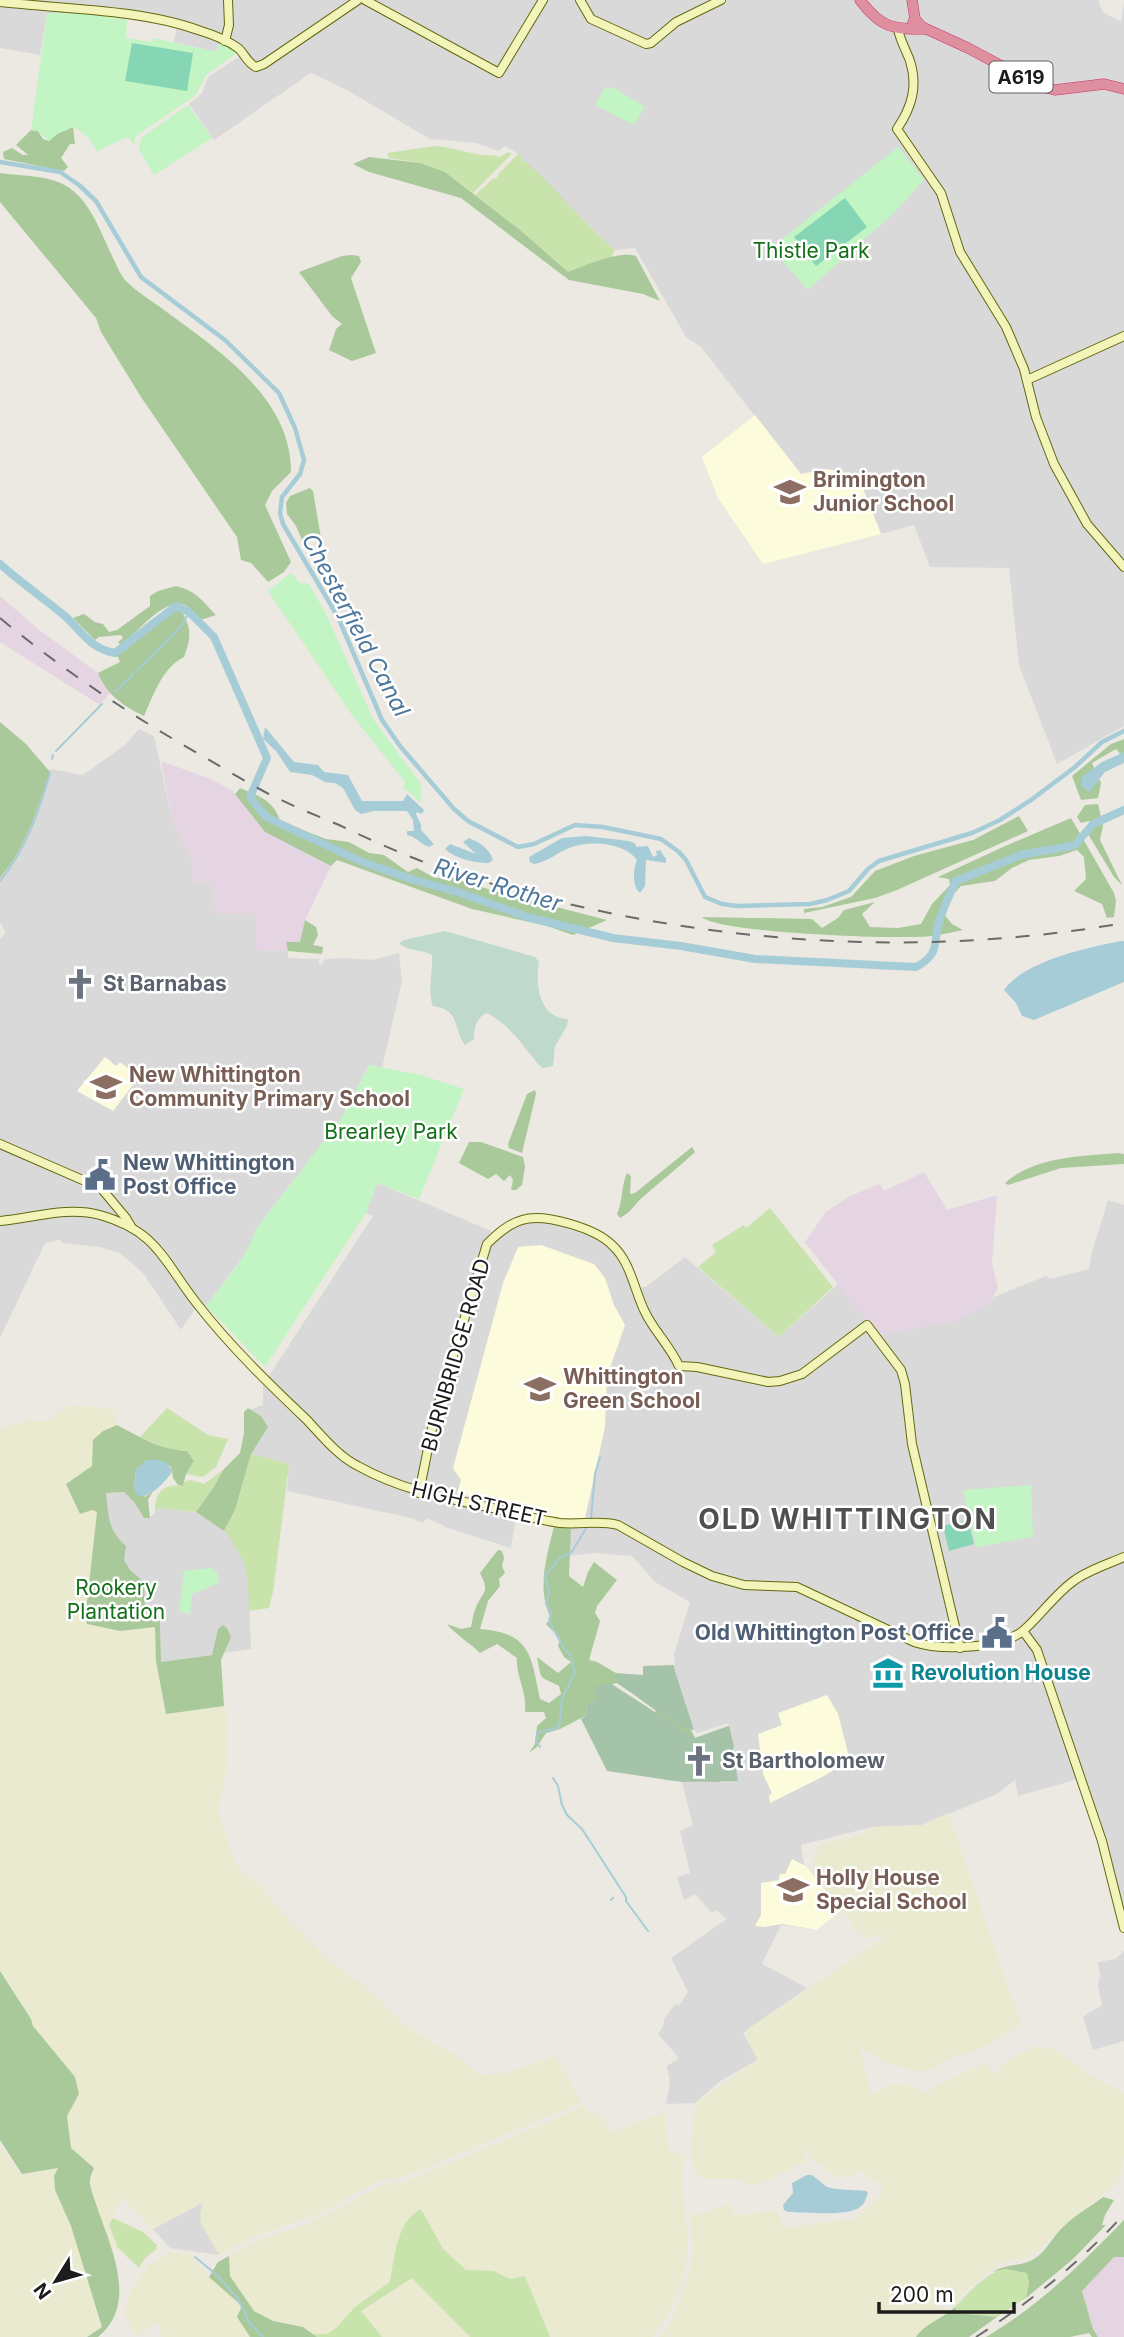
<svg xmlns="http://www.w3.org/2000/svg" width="1124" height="2337" font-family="Inter,sans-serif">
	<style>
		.residential { fill: #dad9d9 }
		.industrial { fill: #e5d5e2 }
		.education { fill: #fcfbdc }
		.farmland { fill: #e9eacf }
		.grass { fill: #c8e3ac }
		.forest { fill: #a9c99a }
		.wetland { fill: #c0d9cd }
		.cemetery { fill: #a5c3a9 }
		.park { fill: #c2f4c4 }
		.pitch { fill: #86d6b5 }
		.water { fill: #a6cdd7 }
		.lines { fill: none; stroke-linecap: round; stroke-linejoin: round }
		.stream { stroke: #a6cdd7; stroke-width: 2 }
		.canal { stroke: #a6cdd7; stroke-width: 4.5 }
		.river { stroke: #a6cdd7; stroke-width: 8 }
		.secondary-casing { stroke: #61680d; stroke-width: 10 }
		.highway-casing { stroke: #c83269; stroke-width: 11 }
		.secondary { stroke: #f2f4b9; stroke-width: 8 }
		.highway { stroke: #de8fa0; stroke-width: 10 }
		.rail { stroke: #6a6a6a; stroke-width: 2; stroke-dasharray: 14 14; stroke-linecap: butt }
		.labels { text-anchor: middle; stroke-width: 5; stroke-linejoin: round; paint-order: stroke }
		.shield { fill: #fff; stroke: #606060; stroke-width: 2 }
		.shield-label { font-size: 19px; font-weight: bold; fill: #1c1c1c }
		.park-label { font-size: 21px; fill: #147019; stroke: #fff }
		.education-label { font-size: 21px; font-weight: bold; fill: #785e54; stroke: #fff; text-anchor: start }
		.worship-label { font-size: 21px; font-weight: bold; fill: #5b616d; stroke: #fff; text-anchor: start }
		.service-label { font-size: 21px; font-weight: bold; fill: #4e5e75; stroke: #fff; text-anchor: start }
		.street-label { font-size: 21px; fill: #1c1c1c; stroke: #fff }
		.culture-label { font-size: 21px; font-weight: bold; fill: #0d838f; stroke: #fff; text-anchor: start }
		.water-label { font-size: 23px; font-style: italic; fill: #4e779c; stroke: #fff }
		.district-label { font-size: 28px; font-weight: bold; letter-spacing: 2px; fill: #4f4f4f; stroke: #fff }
	</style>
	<rect width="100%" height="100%" fill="#ece9e2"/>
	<g class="residential">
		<polygon points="0,0 1098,0 1103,12 1121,22 1124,3 1124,726 1057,764 1019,665 1009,568 930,567 914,525 881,534 862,486 849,486 827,469 801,475 701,347 686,337 635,248 615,250 596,234 522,161 522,156 505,146 498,151 477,143 430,139 345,89 311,73 214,140 189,104 202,93 208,77 245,53 238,42 220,42 216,52 174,42 177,27 92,14 47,13 40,55 0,48"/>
		<polygon points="139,729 154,736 173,822 193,862 192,881 212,882 256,913 256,950 288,951 288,958 320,959 318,963 322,965 325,959 346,958 372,960 399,953 402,981 382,1068 369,1065 341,1119 256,1229 251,1244 243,1257 206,1306 195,1309 181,1330 144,1274 120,1253 100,1247 63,1243 59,1240 45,1243 0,1338 0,939 6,933 0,922 0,874 50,769 83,775 125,745"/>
		<polygon points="377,1183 489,1230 498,1237 518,1225 530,1222 551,1223 599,1239 612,1249 620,1261 632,1291 647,1286 685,1257 779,1337 838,1284 877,1335 990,1303 994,1297 1046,1276 1050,1279 1089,1269 1092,1252 1108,1200 1124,1205 1124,1927 1082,1778 1018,1796 1015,1780 997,1794 922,1825 872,1827 801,1845 804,1864 841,1911 817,1930 781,1925 762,1964 807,1988 743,2033 758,2060 720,2081 695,2103 666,2104 670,2083 667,2066 679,2058 658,2034 663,2027 664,2019 675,2004 679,2006 688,1992 671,1958 727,1919 716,1910 712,1913 695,1894 684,1900 677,1877 690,1873 680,1831 693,1825 682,1782 738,1781 729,1726 728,1723 698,1733 694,1730 675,1671 674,1654 690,1602 655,1582 632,1556 593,1553 569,1556 571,1529 516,1518 511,1548 448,1528 427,1518 423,1523 411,1518 287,1491 289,1464 251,1454 246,1411 263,1405 263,1385 373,1216 366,1213"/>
		<polygon points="124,1492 134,1502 144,1518 150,1518 159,1508 196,1512 224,1531 241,1552 248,1568 251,1649 161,1662 160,1621 153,1621 144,1612 144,1582 130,1570 123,1560 126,1546 114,1535 110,1528 105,1493"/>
		<polygon points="1124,1951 1124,2041 1093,2050 1083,2017 1102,2005 1098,1985 1100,1975 1098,1962 1115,1959"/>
		<polygon points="204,2202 201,2223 219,2255 170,2248 153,2229"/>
	</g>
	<g class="industrial">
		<polygon points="0,596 38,629 98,673 102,684 110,693 100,705 0,642"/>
		<polygon points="161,761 211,779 233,791 265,832 331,866 305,920 300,943 286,942 288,951 256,950 256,913 216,914 212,882 192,881 193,862 173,822"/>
		<polygon points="924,1172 947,1210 997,1195 992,1263 998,1288 990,1303 957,1321 877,1335 805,1242 826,1212 850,1196 879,1184 884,1191"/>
		<polygon points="1114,2256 1124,2257 1124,2337 1098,2337 1093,2329 1082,2291"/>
	</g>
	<g class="education">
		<polygon points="755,415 801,474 827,469 843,472 849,486 862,486 881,534 763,564 718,498 702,457"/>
		<polygon points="105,1057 116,1066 120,1062 139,1077 113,1111 77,1091"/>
		<polygon points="541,1245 594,1264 605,1278 614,1305 625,1325 607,1377 605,1427 585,1518 556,1519 457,1493 461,1480 453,1468 503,1283 518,1247"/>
		<polygon points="827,1695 838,1714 849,1757 841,1766 822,1777 770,1803 769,1796 772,1793 763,1774 758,1734 782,1725 778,1713"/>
		<polygon points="792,1859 806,1866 841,1911 817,1930 782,1924 764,1927 755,1926 761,1915 761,1883 779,1880 780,1874 785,1874"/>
	</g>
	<g class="farmland">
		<polygon points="68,1405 113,1409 117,1425 103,1431 93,1466 75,1476 92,1510 97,1512 86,1611 87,1624 120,1631 155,1627 157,1631 156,1661 166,1714 224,1706 226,1708 226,1771 218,1812 232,1856 242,1873 257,1882 276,1907 329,1961 370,1990 403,2024 432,2043 452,2053 481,2075 506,2073 555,2057 582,2102 440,2162 399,2178 382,2180 318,2214 255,2236 219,2255 201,2223 200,2213 203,2202 153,2229 122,2198 109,2225 118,2248 111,2249 89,2182 94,2168 71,2148 67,2116 79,2095 75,2077 33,2026 31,2018 0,1971 0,1429 27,1420 48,1422"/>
		<polygon points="948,1813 1021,2024 977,2051 955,2056 934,2068 921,2071 905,2069 883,2062 859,2047 871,2095 892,2084 905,2085 930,2094 931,2088 985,2064 995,2075 1004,2063 1035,2046 1052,2048 1099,2081 1124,2093 1124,2152 1121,2175 1117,2182 1030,2257 1001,2263 977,2281 953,2305 929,2301 930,2303 949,2309 946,2313 947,2315 921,2330 916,2337 659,2337 666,2330 675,2313 691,2265 693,2246 690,2215 692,2213 702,2213 731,2203 735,2216 776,2210 783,2228 858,2218 881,2195 881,2184 865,2176 863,2169 851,2177 836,2177 813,2159 801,2145 806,2157 804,2162 761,2183 752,2185 736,2179 706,2179 699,2175 693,2167 691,2156 695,2103 758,2060 749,2042 747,2034 749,2028 883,1939 881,1935 866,1938 861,1935 820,1882 815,1869 814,1858 820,1846 838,1839 858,1837 872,1827 922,1825"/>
		<polygon points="585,2106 590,2115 598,2113 612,2133 665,2112 667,2145 670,2151 683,2155 682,2188 688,2242 686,2262 680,2288 668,2315 652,2337 550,2337 525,2276 510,2279 494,2271 466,2270 443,2249 420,2209 394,2259 390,2282 355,2307 336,2328 327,2334 314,2334 303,2327 279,2323 263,2317 254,2311 233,2283 230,2275 229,2256 238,2250 275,2234 308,2224 380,2186 390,2183 405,2182"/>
		<polygon points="0,2144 20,2175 58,2168 55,2190 71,2225 102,2328 84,2337 0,2337"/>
		<polygon points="170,2253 191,2255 206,2275 242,2306 238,2317 250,2337 162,2337 159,2332 159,2321 137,2337 125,2314 127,2298 149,2265"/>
		<polygon points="412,2278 470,2337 382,2337 361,2312"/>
	</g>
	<g class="grass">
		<path d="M435 146C450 147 462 151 476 154 484 156 491 154 499 157L508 152 512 154 473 193 445 172 420 163 389 158 387 153Z"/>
		<path d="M518 154 522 156V161L526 162C558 190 583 223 615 250L611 258 568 273 520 230 475 195 494 178 496 179 499 173Z"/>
		<polygon points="770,1208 833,1287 779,1337 698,1267 716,1252 712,1245 744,1225 746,1228"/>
		<polygon points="167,1408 208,1435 228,1439 216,1467 203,1477 186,1474 194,1461 187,1451 171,1450 140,1437"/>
		<path d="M251 1454 289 1464 273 1592 269 1608 249 1611C248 1572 249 1563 224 1531L235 1510Z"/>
		<path d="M223 1470 214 1487 196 1512 159 1508 155 1512C155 1493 163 1483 183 1486L184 1482 191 1480 204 1484Z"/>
		<path d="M421 2209 443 2249 466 2270 494 2271 510 2279 525 2276 550 2337H470L412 2278 361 2311 382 2337H317L314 2334H327L336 2328 355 2307 390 2282C394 2259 397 2220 421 2209Z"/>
		<polygon points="113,2218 143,2232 157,2245 156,2250 146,2257 139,2268 118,2248 109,2225"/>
		<path d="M1005 2269 1027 2273 1029 2283 1026 2298 997 2317 957 2313 955 2307C970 2292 984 2274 1005 2269Z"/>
	</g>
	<g class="forest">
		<polygon points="73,127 75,144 70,144 61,158 68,167 64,171 4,159 3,152 12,148 23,155 28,155 16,145 31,130 38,131 43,139 49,141 57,134"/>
		<path d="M369 157 420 163 445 172 520 230 568 272C585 266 618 250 636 256L660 301 643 294 569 280 461 198 369 172 353 164Z"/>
		<path d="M0 173C21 176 50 175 68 187 91 202 101 233 113 258 117 265 120 275 126 281 137 292 152 301 164 310 217 349 292 398 291 472L272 491 265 505 291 562 284 572 268 582 251 563 241 560 237 537 141 397 101 332 96 318 0 202Z"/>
		<polygon points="352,255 359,256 361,262 351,278 376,353 352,361 329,350 336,329 342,324 332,316 299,272 342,256"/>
		<polygon points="310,488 313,491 321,538 303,542 296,526 287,514 286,503 290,496"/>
		<path d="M176 586C198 592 201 600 216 615L201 620C196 615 191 608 185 605 165 596 136 634 121 645L118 642 123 638 121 635 99 637 95 640 73 618 84 614 95 622 103 624 109 632 117 630 150 606V596L158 591Z"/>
		<path d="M172 609 182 612C192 629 191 639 184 657 162 668 154 694 144 716 125 707 105 694 98 673L120 662 117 655 159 618Z"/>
		<path d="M0 722 26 744 50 772C37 810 26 847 0 878Z"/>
		<polygon points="1124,739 1124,758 1116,749 1092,763 1101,783 1098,798 1081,800 1072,776 1111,744"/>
		<path d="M240 788C258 796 274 800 280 821L326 839 349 842 369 853 384 855 408 872 417 868 435 878 451 877 491 890 607 920 573 935 547 926 472 909 337 860 331 866 265 832 235 794Z"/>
		<polygon points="1098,804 1103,826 1100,840 1122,885 1114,877 1088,834 1092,830 1089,821 1081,823 1077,817 1085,805"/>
		<polygon points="1019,816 1028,831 897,890 875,898 804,913 804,909 822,907 851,897 875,871 914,856 973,840"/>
		<path d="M1071 818 1114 893 1116 901 1114 917 1107 918 1102 904 1074 891 1086 879 1084 857 1077 850 1059 856 1029 860 1012 868 995 881 961 886 951 897 943 913 952 924 963 930C952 932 941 935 931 936 902 940 717 933 702 917L812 919 822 928 838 918 844 910 875 902 862 914 870 927 898 928 921 924 932 904 950 885 949 879 938 877 1003 847Z"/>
		<polygon points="305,920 316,927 318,935 313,945 323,947 322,954 288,951 286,942 300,942"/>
		<polygon points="535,1090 536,1094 522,1153 509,1148 508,1144 527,1094"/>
		<polygon points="469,1142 481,1142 523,1157 525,1167 522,1185 516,1190 511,1190 513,1180 510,1175 504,1181 496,1174 488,1179 459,1163"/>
		<path d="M692 1147 695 1152C678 1168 661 1181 644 1196 635 1203 632 1212 620 1218L617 1214C623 1201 621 1186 627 1173L631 1176 630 1194 635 1193Z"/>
		<path d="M1118 1153 1124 1154V1164L1061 1168 1008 1185 1005 1183C1033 1157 1082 1156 1118 1153Z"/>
		<polygon points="248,1408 261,1416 268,1427 251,1454 235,1510 224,1531 196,1512 214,1487 223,1470 240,1453 244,1433 244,1412"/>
		<path d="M117 1425C140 1437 161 1450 187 1451L194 1461 186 1474 183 1486 178 1485 173 1478 171 1467C154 1459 150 1456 136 1470L134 1487 145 1497 153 1491 148 1500 150 1518H144L134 1502 124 1492 106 1493C109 1517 107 1529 126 1546L124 1560 130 1570 144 1582 145 1612 152 1621H160L161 1662 212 1655 218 1629 223 1625 227 1628 231 1637 221 1660 224 1706 166 1714 156 1661 155 1627 120 1631 87 1624 86 1611 97 1512 92 1510 80 1514 66 1484 92 1466 93 1440 103 1431Z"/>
		<path d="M554 1526 571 1529 569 1576 583 1587 588 1572 594 1562 617 1580 597 1606 595 1613 600 1621 589 1660 597 1662 616 1673 688 1723 695 1738 729 1726 734 1746 727 1776 719 1782 665 1780 650 1716 657 1710 617 1683 594 1688 598 1698 586 1707 587 1715 560 1729 546 1733 537 1747 529 1753 535 1744 537 1726 546 1718 544 1712H525C527 1690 516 1678 517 1658L497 1644 480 1653C469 1642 457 1636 447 1624L461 1629 471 1627C472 1622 473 1615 475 1610 482 1591 491 1594 480 1573L498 1550 502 1551 504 1558 502 1566 505 1573 499 1579 500 1586 488 1601 480 1629C532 1633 531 1657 540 1699L549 1703 561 1694 559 1686C538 1675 542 1682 537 1657L558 1673 571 1662 564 1657 558 1646 560 1638 546 1624 551 1618C536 1589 547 1556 554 1526Z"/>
		<path d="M0 1971 31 2019 33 2026 75 2077 79 2094 67 2116 71 2148 94 2168C92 2173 89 2179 90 2184 91 2192 96 2202 98 2210 112 2250 138 2305 98 2337H87L102 2327 71 2226 55 2190 54 2176 58 2168 22 2174 0 2140Z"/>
		<path d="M1103 2197 1114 2200 1105 2215 1102 2225H1106L1073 2259 1026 2298 1029 2283 1027 2273 1005 2269 993 2272C1006 2263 1021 2267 1034 2259 1046 2252 1053 2236 1063 2227 1075 2215 1090 2207 1103 2197Z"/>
		<path d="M1124 2220V2257H1114L1082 2291 1093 2329 1098 2337H1092L1089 2333 1070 2337H986C1039 2306 1082 2263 1124 2220Z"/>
		<polygon points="229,2256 230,2276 254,2311 273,2321 303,2327 317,2337 250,2337 237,2317 242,2306 209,2277 218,2262"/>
		<path d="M955 2307 957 2313 997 2317 969 2337H916C925 2323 943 2319 955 2307Z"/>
	</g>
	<path class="wetland" d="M445 931 535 957 539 962C535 984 539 1018 568 1019L567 1026 555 1046 553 1066 542 1068C524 1049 511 1024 486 1013 476 1019 474 1027 474 1039L465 1045C452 1027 461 1010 433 1006 427 992 433 971 432 955 422 949 408 952 399 943L404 940Z"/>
	<g class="cemetery">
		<path d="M674 1665 675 1671 694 1730C677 1730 634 1693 617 1683L616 1673 643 1675V1666Z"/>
		<polygon points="610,1683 695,1738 729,1726 738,1781 682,1782 607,1771 581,1719 587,1715 586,1707 597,1698 593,1687"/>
	</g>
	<g class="park">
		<path d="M47 13 92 14 127 20 126 38 152 42 154 38 216 52 220 42 237 53 207 74 195 96 136 136 134 145 129 138H124L97 152C92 140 85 133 73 127L57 134 49 141 38 131 31 130Z"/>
		<polygon points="606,86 611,89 613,87 645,107 634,125 595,105"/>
		<polygon points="188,105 212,138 154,175 139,149 141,138"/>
		<polygon points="898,147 924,180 894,213 808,290 771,248"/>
		<polygon points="291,573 300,583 309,584 327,616 373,719 421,784 421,803 403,787 405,782 352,715 268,591"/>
		<path d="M369 1065 421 1075 464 1089 419 1199 377 1183 366 1213 265 1367 206 1306C225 1281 247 1258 256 1229L341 1119Z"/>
		<polygon points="1031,1485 1033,1537 976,1547 963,1490"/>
		<polygon points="212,1568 217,1572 219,1583 192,1594 190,1615 179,1611 184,1571"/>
	</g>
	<g class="pitch">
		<polygon points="132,43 193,53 187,91 125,81"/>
		<polygon points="845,198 867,227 816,266 794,237"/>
		<polygon points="968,1520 974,1544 949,1551 943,1526"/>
	</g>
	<g class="water">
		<path d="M265 727 294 762 318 765 324 772 348 775 362 801H403L407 794 424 810 422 814 417 812 416 814 421 825V830L434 844 429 847C420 844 417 837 407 835V831H414L413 820 407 811H374L361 814 355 810 343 788 335 783 325 782 312 775 290 772 276 751 263 739Z"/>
		<polygon points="1124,752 1124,763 1105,772 1089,792 1082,787 1082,777 1102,762"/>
		<path d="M586 836 629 841 634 843 637 847 648 846 653 857 657 855 656 851 660 850 666 859V863L646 860 645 886 640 893C632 886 633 870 637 860 624 842 589 840 569 848 557 853 547 862 534 864L530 862 529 857 562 838Z"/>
		<path d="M469 838C479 842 490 849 493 860L489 863C474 863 456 859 445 849L450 844 476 854 463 842Z"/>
		<path d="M1120 941H1124V982L1034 1020 1022 1016 1016 1003 1004 990C1024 961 1087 948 1120 941Z"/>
		<path d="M154 1459 167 1463 172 1471C169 1479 144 1505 136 1493 132 1488 136 1476 136 1470L145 1461Z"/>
		<path d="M807 2175H812L827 2187 836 2189 866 2191 868 2193C866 2198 865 2204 860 2207 848 2217 804 2212 788 2212L784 2210 783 2205 793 2193 792 2183Z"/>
	</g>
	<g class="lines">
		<g class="stream">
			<polyline points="143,665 183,624 189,612"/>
			<polyline points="136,671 141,666"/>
			<polyline points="115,692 134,673"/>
			<polyline points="56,751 102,704"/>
			<polyline points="52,759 53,755"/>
			<path d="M0 881C26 849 39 811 50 773"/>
			<polyline points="591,1518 595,1474 600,1457"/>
			<polyline points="540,1747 536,1741 537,1733 559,1727 562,1699 575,1672 570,1654 565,1650 549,1621 551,1613 546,1604 549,1592 545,1576 560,1558 571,1553 587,1527"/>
			<polyline points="553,1778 558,1786 562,1805 567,1815 582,1829 626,1897 626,1901 648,1931"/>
			<polyline points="611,1900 613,1898"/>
			<polyline points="195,2257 218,2276 238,2299 249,2322 263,2337"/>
		</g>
		<polyline class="canal" points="0,162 60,172 79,185 96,201 141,277 225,340 279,393 295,428 304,460 300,474 282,497 280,513 283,524 338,617 382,720 400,746 454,809 468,821 518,847 534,844 575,825 603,827 661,839 679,852 686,860 705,897 722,904 737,906 810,904 827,900 849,891 868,869 879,861 972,833 1000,820 1031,800 1075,767 1102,742 1124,731"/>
		<path class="river" d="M0 564C21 583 45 599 66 617 82 632 91 649 115 653L176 606 189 612 214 637 267 758 250 797 266 817 360 861 414 880 458 892 527 917 613 938 681 946 755 959 916 967C942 953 932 942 940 919 944 906 950 894 956 881L1021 855 1075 845 1093 824 1124 810"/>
		<defs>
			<g id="secondary">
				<polyline points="365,0 499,73 543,0"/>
				<polyline points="580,0 591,19 646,44 651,43 676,22 721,0"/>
				<path d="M0 2C62 9 140 9 198 30 211 34 227 40 238 48 245 54 247 63 256 67L264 64 358 0"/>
				<path d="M898 29C900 40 906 50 910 61 918 86 912 107 897 129L941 193 960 252 1006 327 1024 369 1036 417 1054 464 1087 524 1124 567"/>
				<polyline points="225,41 229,25 228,0"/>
				<polyline points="1027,380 1124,336"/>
				<polyline points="0,1144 101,1188 126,1218 132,1228"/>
				<path d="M0 1221C33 1218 67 1206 100 1215 159 1232 163 1261 198 1305 230 1346 269 1384 307 1420 322 1436 338 1456 358 1466 401 1490 445 1498 493 1508 515 1513 538 1520 560 1523 580 1525 599 1520 618 1525L683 1562 712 1576 744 1585 797 1587 914 1642C941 1651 1002 1649 1024 1630 1041 1615 1057 1592 1075 1580 1089 1570 1108 1564 1124 1557"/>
				<path d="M419 1493 434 1419 487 1244C497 1234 508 1224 522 1220 544 1213 595 1228 612 1245 631 1262 634 1290 645 1312 654 1331 670 1346 679 1366L697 1367 768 1382 780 1381 802 1374 867 1325 901 1370 905 1384 912 1444 960 1648"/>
				<polyline points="1023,1631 1037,1650 1102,1841 1124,1928"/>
			</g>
			<g id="highway">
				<path d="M860 0C881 28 892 29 925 29"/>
				<polyline points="912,0 915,19 913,22"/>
				<polyline points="915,19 922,27 968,48 1039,86 1055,90 1104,84 1124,89"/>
			</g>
		</defs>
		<use href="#secondary" class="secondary-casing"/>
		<use href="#highway" class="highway-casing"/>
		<use href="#secondary" class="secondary"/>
		<use href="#highway" class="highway"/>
		<g class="rail">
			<path d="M0 618C64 671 132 716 204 757 225 769 246 782 267 793 290 805 315 815 339 825 375 842 412 859 450 871 667 941 899 962 1124 923"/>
			<path d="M976 2337C1030 2302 1081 2262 1124 2214"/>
		</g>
	</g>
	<defs>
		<symbol id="school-bare" viewBox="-9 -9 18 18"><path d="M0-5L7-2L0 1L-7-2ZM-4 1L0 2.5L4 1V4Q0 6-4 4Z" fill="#8d6e63" stroke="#fff" stroke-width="2.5" paint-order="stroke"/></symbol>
		<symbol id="church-bare" viewBox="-9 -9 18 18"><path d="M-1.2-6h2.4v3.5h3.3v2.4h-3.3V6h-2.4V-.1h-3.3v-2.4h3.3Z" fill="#6b7280" stroke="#fff" stroke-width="2.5" paint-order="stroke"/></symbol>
		<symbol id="civic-bare" viewBox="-9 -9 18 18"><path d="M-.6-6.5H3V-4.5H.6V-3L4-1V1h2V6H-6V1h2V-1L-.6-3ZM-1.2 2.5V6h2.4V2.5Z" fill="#5c6f8a" stroke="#fff" stroke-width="2.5" paint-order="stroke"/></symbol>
		<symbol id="museum-bare" viewBox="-9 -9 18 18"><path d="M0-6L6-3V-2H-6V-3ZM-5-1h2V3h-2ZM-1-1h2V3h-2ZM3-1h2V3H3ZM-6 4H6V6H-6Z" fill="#0f9aa8" stroke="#fff" stroke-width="2.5" paint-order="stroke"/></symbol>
	</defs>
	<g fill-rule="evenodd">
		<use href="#school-bare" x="768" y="470" width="44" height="44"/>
		<use href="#church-bare" x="58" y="962" width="44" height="44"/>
		<use href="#school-bare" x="84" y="1065" width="44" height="44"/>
		<use href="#civic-bare" x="78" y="1153" width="44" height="44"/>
		<use href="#school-bare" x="518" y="1367" width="44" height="44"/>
		<use href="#civic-bare" x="975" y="1611" width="44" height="44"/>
		<use href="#museum-bare" x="866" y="1651" width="44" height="44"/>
		<use href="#church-bare" x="677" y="1739" width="44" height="44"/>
		<use href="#school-bare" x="771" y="1868" width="44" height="44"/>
	</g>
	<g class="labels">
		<rect class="shield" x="989.5" y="61.5" width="63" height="31" rx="5"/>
		<g class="shield-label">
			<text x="1021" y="84">A619</text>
		</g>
		<g class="park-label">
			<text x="811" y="258">Thistle Park</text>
			<text x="391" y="1139">Brearley Park</text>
			<text x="116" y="1595">Rookery<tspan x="116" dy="24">Plantation</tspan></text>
		</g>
		<g class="education-label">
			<text x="813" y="487">Brimington<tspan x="813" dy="24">Junior School</tspan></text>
			<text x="129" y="1082">New Whittington<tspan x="129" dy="24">Community Primary School</tspan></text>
			<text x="563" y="1384">Whittington<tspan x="563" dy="24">Green School</tspan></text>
			<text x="816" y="1885">Holly House<tspan x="816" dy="24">Special School</tspan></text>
		</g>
		<g class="worship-label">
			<text x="103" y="991">St Barnabas</text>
			<text x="722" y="1768">St Bartholomew</text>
		</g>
		<g class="service-label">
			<text x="123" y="1170">New Whittington<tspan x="123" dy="24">Post Office</tspan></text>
			<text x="974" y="1640" text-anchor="end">Old Whittington Post Office</text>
		</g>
		<g class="street-label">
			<text transform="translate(456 1355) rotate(-74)" y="7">BURNBRIDGE ROAD</text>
			<text transform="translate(479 1504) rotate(13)" y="7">HIGH STREET</text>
		</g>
		<g class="culture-label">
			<text x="911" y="1680">Revolution House</text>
		</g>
		<g class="water-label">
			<text transform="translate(356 625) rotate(62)" y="8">Chesterfield Canal</text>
			<text transform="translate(498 885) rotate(17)" y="8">River Rother</text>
		</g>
		<g class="district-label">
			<text x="848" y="1529">OLD WHITTINGTON</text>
		</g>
	</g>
	<g transform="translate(56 2281) rotate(233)" stroke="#ffffff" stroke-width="5" paint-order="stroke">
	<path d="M0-5L12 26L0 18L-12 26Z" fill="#1c1c1c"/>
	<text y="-10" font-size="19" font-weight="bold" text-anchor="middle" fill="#1c1c1c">N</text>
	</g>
	<path d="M879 2302v10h135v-10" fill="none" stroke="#1c1c1c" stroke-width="3.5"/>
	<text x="890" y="2302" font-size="21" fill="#1c1c1c" stroke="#ffffff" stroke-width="5" paint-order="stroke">200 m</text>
</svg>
